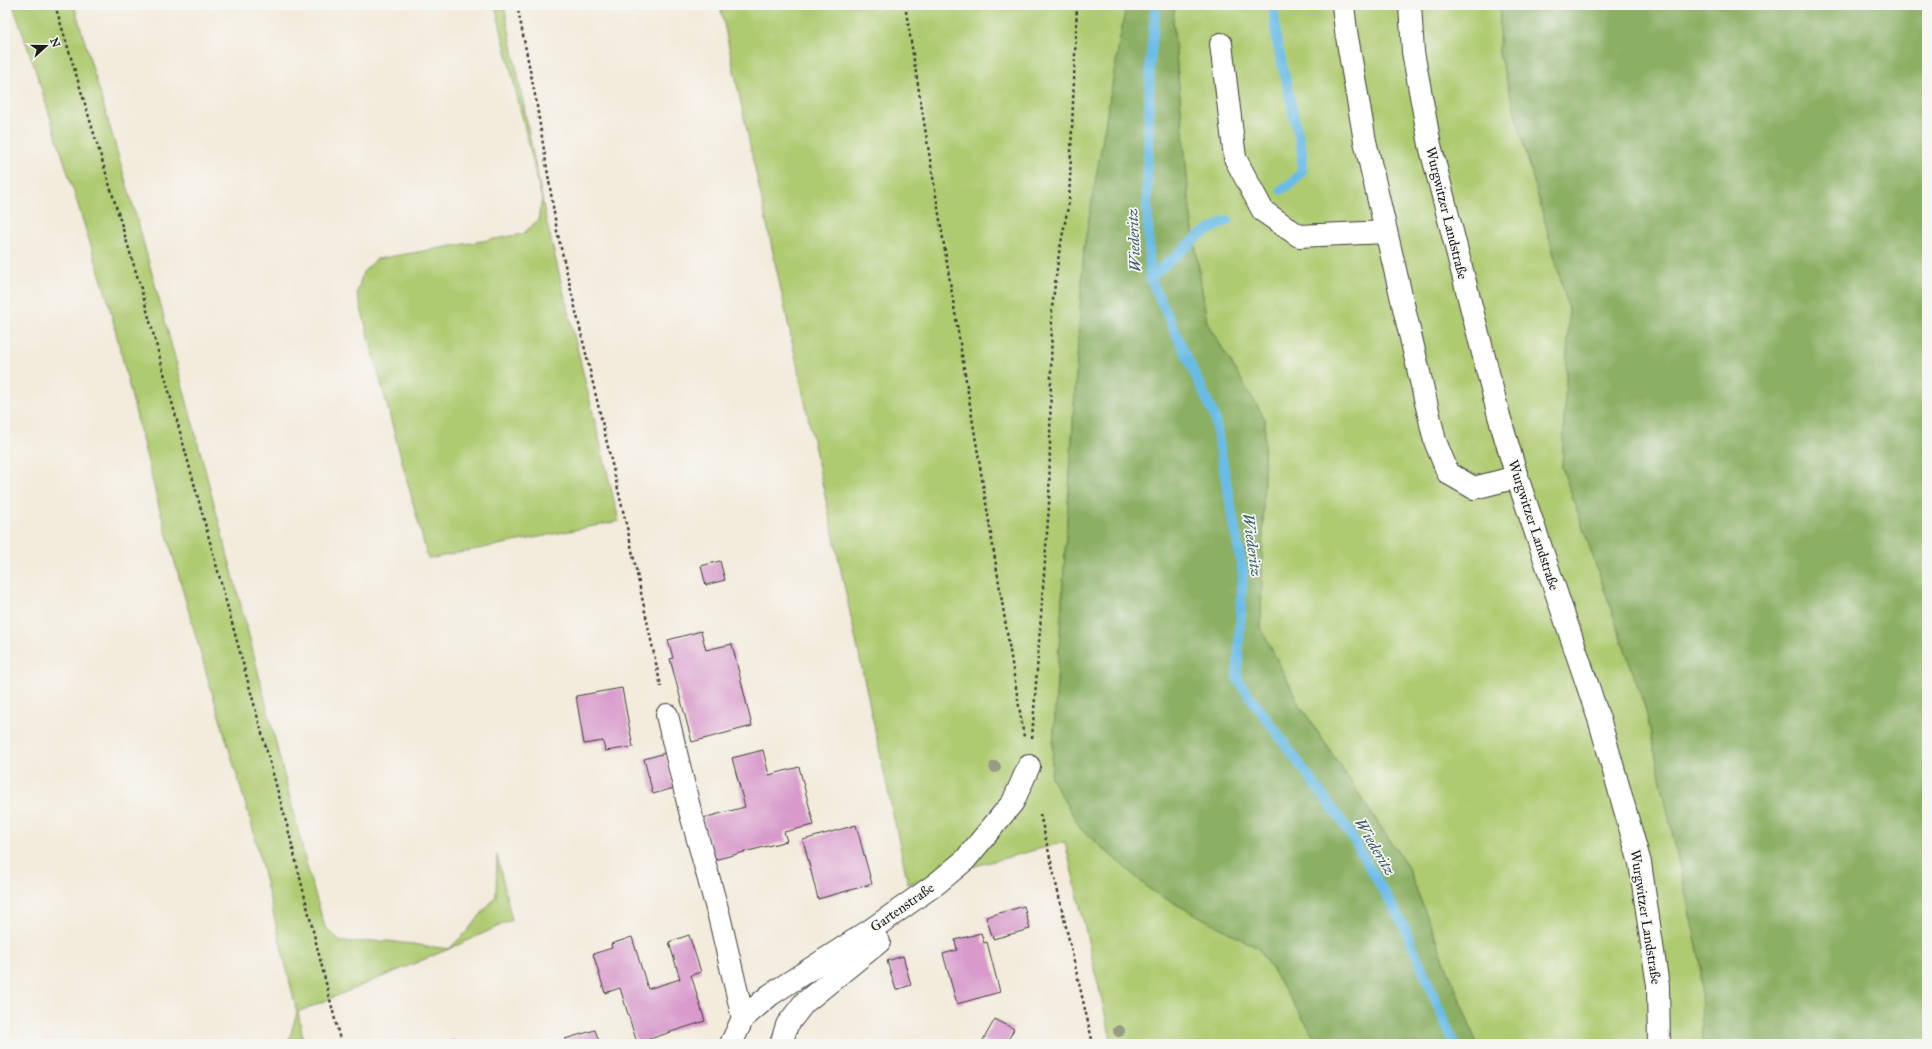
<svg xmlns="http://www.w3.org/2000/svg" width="1932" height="1049" font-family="'IM FELL Great Primer',serif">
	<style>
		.green { fill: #afcb71; stroke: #667446 }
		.forest { fill: #8baf63; stroke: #546640 }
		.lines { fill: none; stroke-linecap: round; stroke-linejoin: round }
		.stream { stroke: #6abce6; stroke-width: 10 }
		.building { fill: #d89acb }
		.minor-casing { stroke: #3c3b39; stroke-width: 24 }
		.major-casing { stroke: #3c3b39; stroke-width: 24 }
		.path { stroke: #3c3b39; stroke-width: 2.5; stroke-dasharray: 3 3; stroke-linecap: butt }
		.minor { stroke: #fff; stroke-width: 22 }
		.major { stroke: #fff; stroke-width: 22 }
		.tree { fill: #999b82 }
		.labels { text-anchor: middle; stroke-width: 3.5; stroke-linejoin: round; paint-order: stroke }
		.street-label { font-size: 14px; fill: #1c1c1c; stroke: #f6f6f2 }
		.water-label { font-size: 15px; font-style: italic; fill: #3b5c6d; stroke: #f6f6f2 }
	</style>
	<rect width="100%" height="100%" fill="#f6f6f2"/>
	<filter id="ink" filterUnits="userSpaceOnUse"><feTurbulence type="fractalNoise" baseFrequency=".025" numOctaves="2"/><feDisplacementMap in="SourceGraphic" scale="8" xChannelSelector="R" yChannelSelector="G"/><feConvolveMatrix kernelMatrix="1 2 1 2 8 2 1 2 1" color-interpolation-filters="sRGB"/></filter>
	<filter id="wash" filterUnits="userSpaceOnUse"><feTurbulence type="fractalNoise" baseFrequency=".012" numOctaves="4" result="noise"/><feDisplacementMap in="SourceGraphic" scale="16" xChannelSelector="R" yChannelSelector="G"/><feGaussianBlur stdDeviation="0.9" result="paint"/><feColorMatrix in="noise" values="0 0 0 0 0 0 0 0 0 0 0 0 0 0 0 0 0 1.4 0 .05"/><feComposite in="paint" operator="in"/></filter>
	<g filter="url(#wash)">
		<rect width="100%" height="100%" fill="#f3ebdb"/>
		<g class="green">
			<polygon points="13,5 74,5 139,226 194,428 249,636 310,878 325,927 341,942 388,941 449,949 467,931 496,896 497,855 512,920 449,949 298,1012 304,1044 285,1044 290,1037 297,1012 253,829 208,679 158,503 108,300 37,75"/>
			<polygon points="495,5 504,5 542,199 548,228 619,521 428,559 357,293 363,272 377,259 523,234 538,220 542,199"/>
			<polygon points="720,5 1126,5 1084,247 1051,778 1081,829 1152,891 1258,948 1319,1044 1112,1044 1065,842 908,884"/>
			<polygon points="1175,5 1500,5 1499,53 1569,310 1562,467 1645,707 1701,965 1702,1044 1477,1044 1408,868 1299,704 1261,628 1265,419 1207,323 1190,210 1173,20"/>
		</g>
		<g class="forest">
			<polygon points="1126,5 1175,5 1173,20 1190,210 1207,323 1265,419 1261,628 1299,704 1408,868 1477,1044 1319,1044 1258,948 1152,891 1081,829 1051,778 1084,247"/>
			<polygon points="1500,5 1927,5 1927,1044 1702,1044 1701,965 1645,707 1562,467 1569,310 1499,53"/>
		</g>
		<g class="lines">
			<g class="stream">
				<polyline points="1156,5 1150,63 1147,196 1150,278 1214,415 1243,573 1237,679 1346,827 1404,926 1454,1044"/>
				<polyline points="1273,5 1277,42 1302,151 1302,171 1294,181 1281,190"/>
				<polyline points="1150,278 1200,235 1228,220"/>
			</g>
		</g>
		<g id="blocks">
			<g class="building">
				<polygon points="720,561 725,580 706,585 701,566"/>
				<polygon points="701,631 706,650 732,644 752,726 692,742 670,659 673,658 668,640"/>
				<polygon points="622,688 633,747 605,751 603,741 584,744 576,696"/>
				<polygon points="763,750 769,775 799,767 814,825 784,832 787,841 714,860 703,818 745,807 732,758"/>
				<polygon points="665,753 674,788 653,794 644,759"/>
				<polygon points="856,825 872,884 818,899 803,840"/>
				<polygon points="1024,906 1030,929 993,939 986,917"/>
				<polygon points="981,933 984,943 987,942 1000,992 957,1004 943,954 957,950 955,940"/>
				<polygon points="689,935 701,972 691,975 705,1021 637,1043 620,988 605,993 593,954 612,948 611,944 632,937 648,989 680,979 669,942"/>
				<polygon points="903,956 911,985 896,990 887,961"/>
				<polygon points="995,1019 1014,1029 1006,1044 991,1044 983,1040"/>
				<polygon points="595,1030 600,1044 567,1044 565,1039"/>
				<polygon points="454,1039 456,1044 440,1044"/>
			</g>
		</g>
	</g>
	<g filter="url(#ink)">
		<use href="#blocks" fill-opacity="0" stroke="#3c3b39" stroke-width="1"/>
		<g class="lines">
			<defs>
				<g id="minor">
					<polyline points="1343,5 1346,31 1365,141 1435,441 1448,473 1474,488 1517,477"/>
					<polyline points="1221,44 1235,158 1263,211 1299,236 1386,232"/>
					<polyline points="667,715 689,807 719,916 743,1018"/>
					<polyline points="731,1044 743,1018 770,995 872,929 936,884 965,860 1013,802 1029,766"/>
					<polyline points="781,1044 787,1025 804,1003 879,942"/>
				</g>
				<polyline id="major" points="1410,5 1413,52 1430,145 1499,416 1517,477 1600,722 1640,863 1658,986 1659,1044"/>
			</defs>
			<use href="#minor" class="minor-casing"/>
			<use href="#major" class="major-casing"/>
			<g class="path">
				<polyline points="55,5 142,292 288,829 341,1044"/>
				<polyline points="517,5 536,100 557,231 629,536 661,687"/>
				<polyline points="905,5 1024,737"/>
				<polyline points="1032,738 1049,506 1052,308 1059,253 1069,202 1077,5"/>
				<polyline points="1040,814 1093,1044"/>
			</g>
			<use href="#minor" class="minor"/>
			<use href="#major" class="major"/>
		</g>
		<g class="tree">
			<circle cx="995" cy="767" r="6"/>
			<circle cx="1119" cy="1031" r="6"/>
		</g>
	</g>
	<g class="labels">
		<g class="street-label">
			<text transform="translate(1447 213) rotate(76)" y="5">Wurgwitzer Landstraße</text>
			<text transform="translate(1534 525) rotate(72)" y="5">Wurgwitzer Landstraße</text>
			<text transform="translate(902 907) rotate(-35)" y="5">Gartenstraße</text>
			<text transform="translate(1646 917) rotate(81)" y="5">Wurgwitzer Landstraße</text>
		</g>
		<g class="water-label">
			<text transform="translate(1134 240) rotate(-93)" y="5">Wiederitz</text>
			<text transform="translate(1252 545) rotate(82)" y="5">Wiederitz</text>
			<text transform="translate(1375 847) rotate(59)" y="5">Wiederitz</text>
		</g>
	</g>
	<rect width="1932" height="1049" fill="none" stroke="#f6f6f2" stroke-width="20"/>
	<g transform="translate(46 46) rotate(69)" stroke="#f6f6f2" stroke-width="3" paint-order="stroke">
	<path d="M0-3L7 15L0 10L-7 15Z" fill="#1c1c1c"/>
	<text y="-6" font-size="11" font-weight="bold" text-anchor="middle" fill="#1c1c1c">N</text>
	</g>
</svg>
